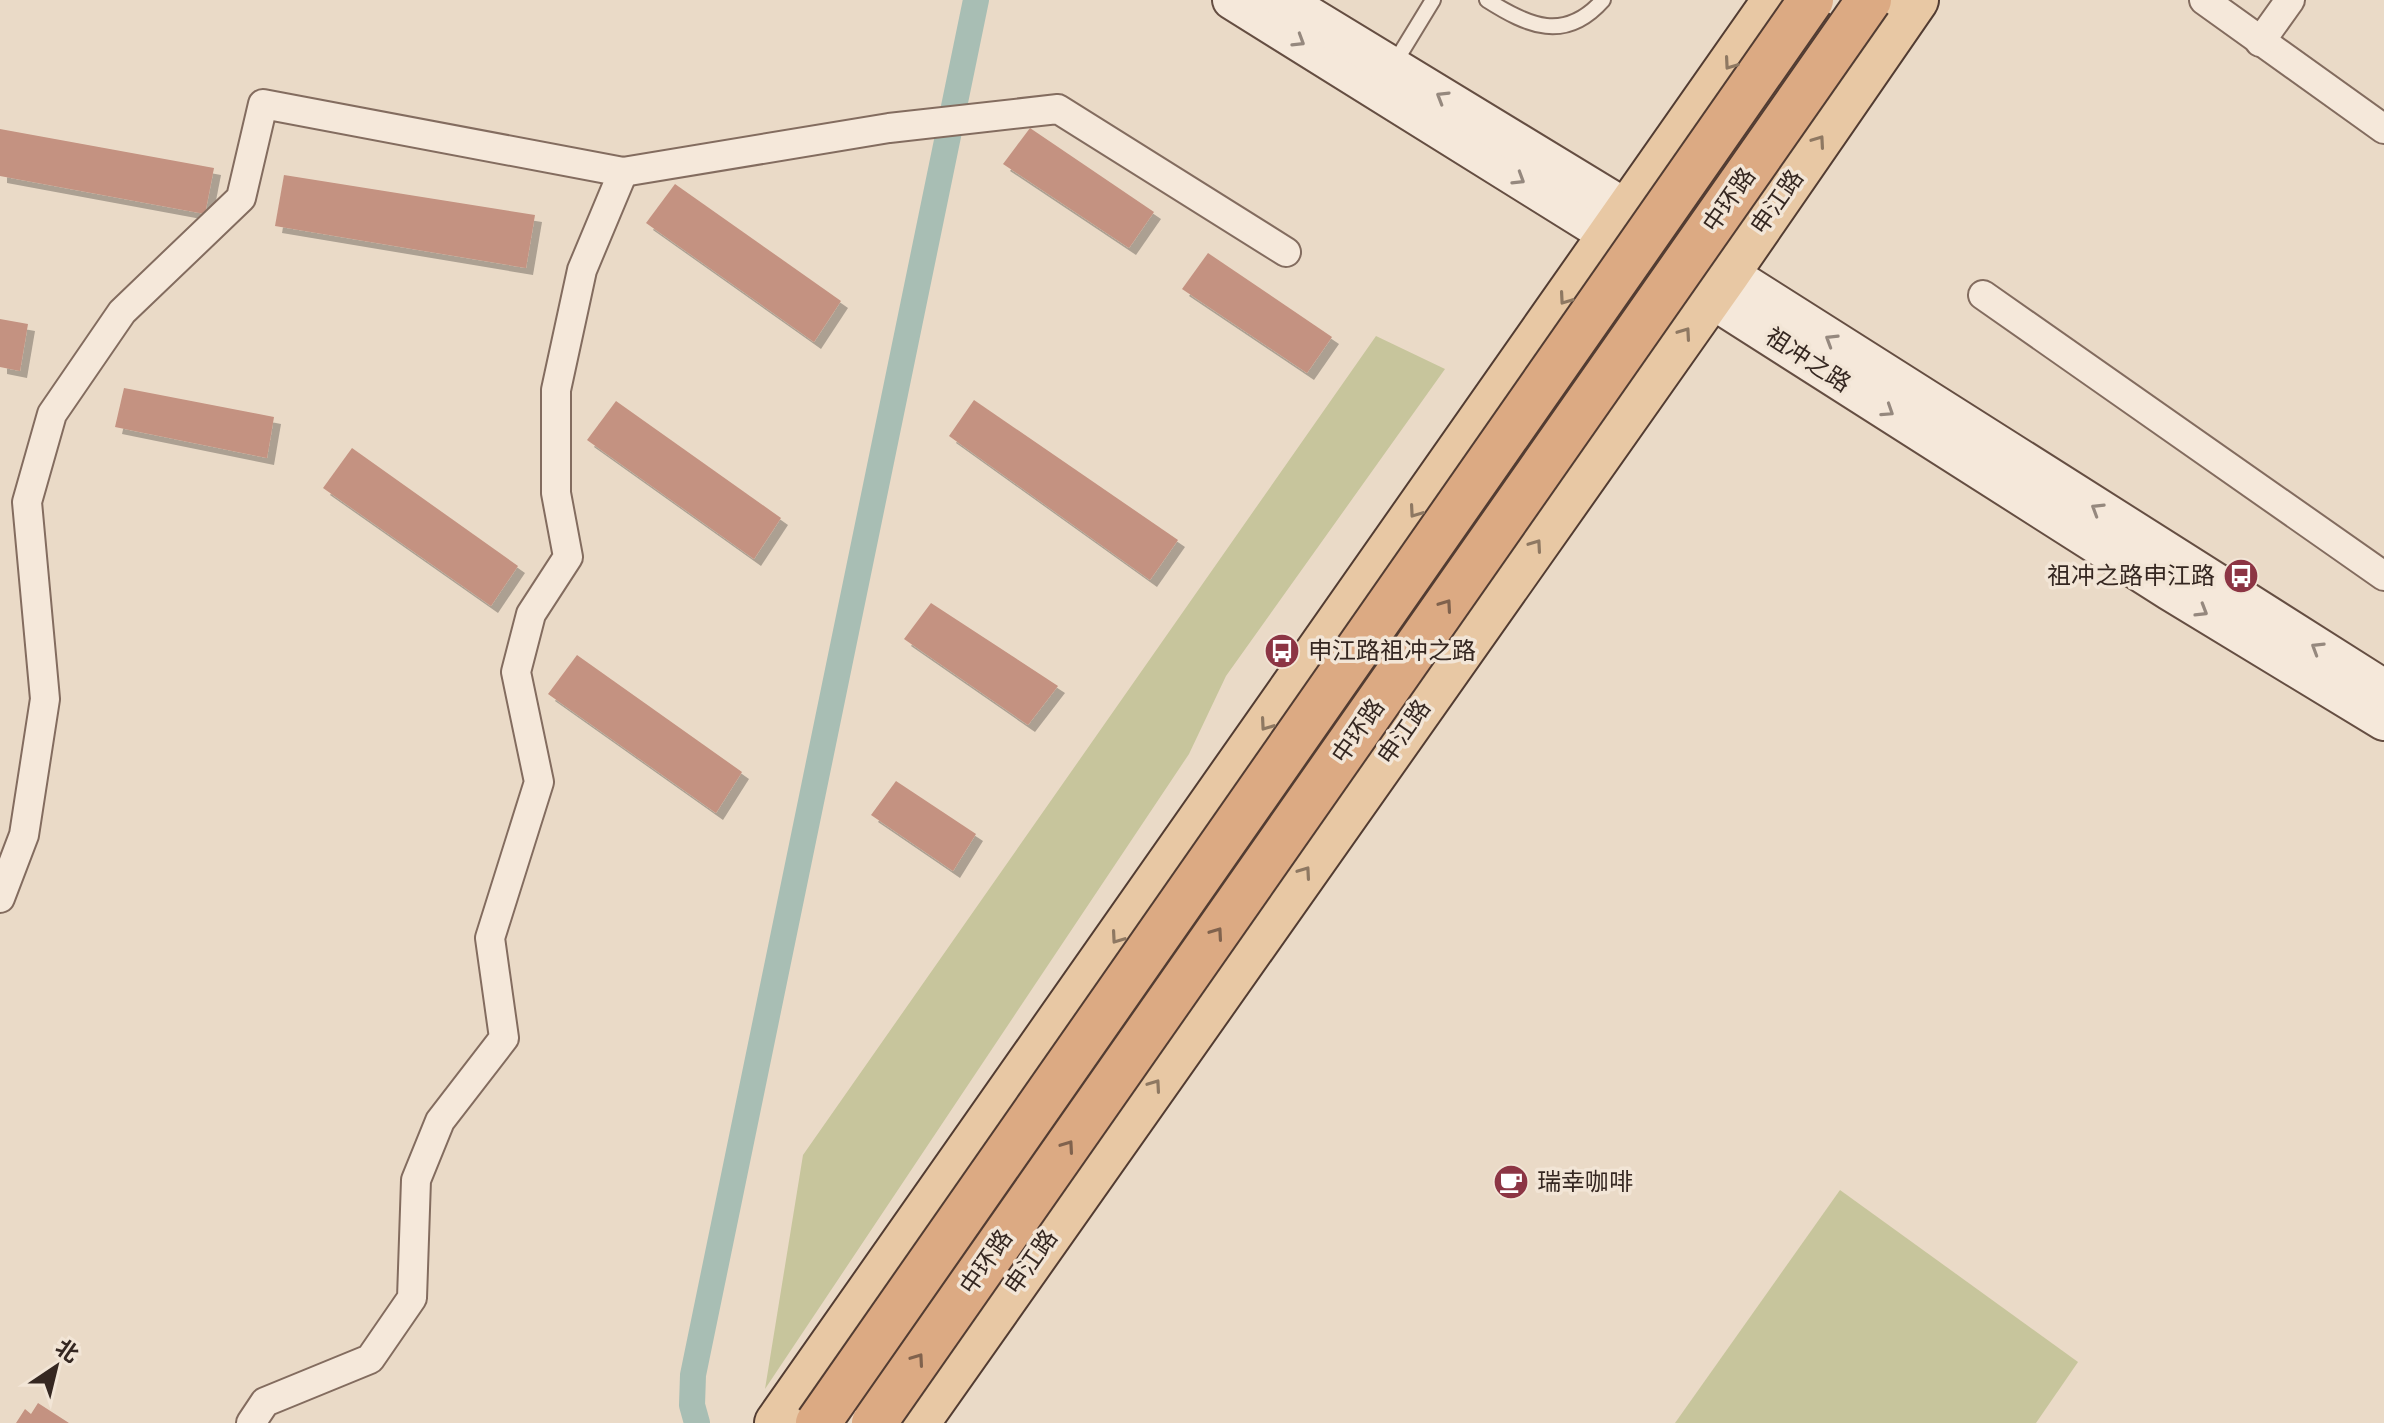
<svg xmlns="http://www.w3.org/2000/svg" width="2384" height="1423" font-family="Georgia,'Noto Sans SC',serif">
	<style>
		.green { fill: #c7c59c }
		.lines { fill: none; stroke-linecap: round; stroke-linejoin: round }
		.canal { stroke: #a8beb4; stroke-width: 26 }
		.building { fill: #c49281; filter: url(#shadow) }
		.service-casing { stroke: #836c5f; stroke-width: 18 }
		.minor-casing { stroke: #836c5f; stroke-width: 32 }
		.secondary-casing { stroke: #654e42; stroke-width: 42 }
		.primary-casing { stroke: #523c32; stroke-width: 48 }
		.service { stroke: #f5e8da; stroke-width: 14 }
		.minor { stroke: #f5e8da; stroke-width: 28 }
		.secondary { stroke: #f5e8da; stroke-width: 38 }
		.primary { stroke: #e8c8a4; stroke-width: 44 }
		.trunk-bridge-casing { stroke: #523c32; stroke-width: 48; stroke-linecap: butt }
		.trunk-bridge { stroke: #dcaa83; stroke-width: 44 }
		.oneway { stroke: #95887e }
		.oneway2 { stroke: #8e7862 }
		.oneway3 { stroke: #80624d }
		.labels { text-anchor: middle; stroke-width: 7; stroke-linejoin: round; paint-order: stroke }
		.street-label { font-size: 24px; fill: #352721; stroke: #f2e5d6 }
		.poi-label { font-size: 24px; fill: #352721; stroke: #f2e5d6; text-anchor: start }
	</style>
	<defs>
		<filter id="shadow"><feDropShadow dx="7" dy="7" stdDeviation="0" flood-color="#0004"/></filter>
	</defs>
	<rect width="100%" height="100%" fill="#eadac7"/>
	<g class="green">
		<polygon points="1376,336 1445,369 1226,676 1189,754 765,1389 803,1155"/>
		<polygon points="1840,1190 2078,1362 2036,1423 1675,1423"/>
	</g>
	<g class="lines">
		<polyline class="canal" points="697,1423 692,1405 693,1375 976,0"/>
	</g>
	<g class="building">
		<polygon points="1030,128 1154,212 1129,248 1003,164"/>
		<polygon points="0,129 214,168 205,214 0,176"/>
		<polygon points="284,175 535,215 526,268 275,226"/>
		<polygon points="675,184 841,301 814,342 646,223"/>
		<polygon points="1208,253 1332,337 1307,373 1182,289"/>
		<polygon points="0,319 28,324 20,371 0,367"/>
		<polygon points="124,388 274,417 267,458 115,427"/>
		<polygon points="974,400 1178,540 1150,580 949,436"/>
		<polygon points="616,401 781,518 754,559 587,440"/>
		<polygon points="352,448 518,566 491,606 323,488"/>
		<polygon points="931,603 1058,686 1028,725 904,639"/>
		<polygon points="577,655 742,772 716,813 548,694"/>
		<polygon points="896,781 976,834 953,871 871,815"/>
		<polygon points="38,1403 69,1423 16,1423 25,1409 31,1414"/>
	</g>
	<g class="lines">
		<defs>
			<g id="service">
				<path d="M1487 0C1528 26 1565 43 1603 0"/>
				<polyline points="1394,64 1433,0"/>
			</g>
			<g id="minor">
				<polyline points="2204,0 2384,129"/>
				<polyline points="2260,42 2290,0"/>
				<polyline points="1983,295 2384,576"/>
				<polyline points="0,898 24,835 45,699 27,502 52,414 122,312 241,198 263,104 623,172 889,128 1058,109 1286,252"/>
				<polyline points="251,1423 265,1402 370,1359 412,1298 416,1180 440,1121 504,1038 490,938 539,782 516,672 531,614 568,557 556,493 556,390 582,270 623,172"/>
			</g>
			<g id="secondary">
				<polyline points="1232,0 1710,298 2170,591 2384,721"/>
				<polyline points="1283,0 1628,210 2384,689"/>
			</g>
			<g id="primary">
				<polyline points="777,1423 1775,0"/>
				<polyline points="917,1423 1727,274 1916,0"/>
			</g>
		</defs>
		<use href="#service" class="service-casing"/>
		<use href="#minor" class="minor-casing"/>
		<use href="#secondary" class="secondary-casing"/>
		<use href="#primary" class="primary-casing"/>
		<use href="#service" class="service"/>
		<use href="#minor" class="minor"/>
		<use href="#secondary" class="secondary"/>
		<use href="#primary" class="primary"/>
		<defs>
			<g id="trunk-bridge">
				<polyline points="818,1423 1811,0"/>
				<polyline points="874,1423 1869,0"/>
			</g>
		</defs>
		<use href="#trunk-bridge" class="trunk-bridge-casing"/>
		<use href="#trunk-bridge" class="trunk-bridge"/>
	</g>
	<defs><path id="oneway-chevron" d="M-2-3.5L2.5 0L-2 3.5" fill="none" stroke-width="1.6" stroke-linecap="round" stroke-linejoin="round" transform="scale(2)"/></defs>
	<g class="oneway">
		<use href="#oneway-chevron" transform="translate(1299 41) rotate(32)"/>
		<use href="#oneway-chevron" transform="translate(1442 97) rotate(-149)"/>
		<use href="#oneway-chevron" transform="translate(1519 179) rotate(32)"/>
		<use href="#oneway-chevron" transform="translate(1831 340) rotate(-148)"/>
		<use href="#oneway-chevron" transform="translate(1888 411) rotate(33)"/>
		<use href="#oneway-chevron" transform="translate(2097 509) rotate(-148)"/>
		<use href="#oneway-chevron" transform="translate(2202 611) rotate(31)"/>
		<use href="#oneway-chevron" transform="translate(2317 648) rotate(-148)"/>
	</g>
	<g class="oneway2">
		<use href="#oneway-chevron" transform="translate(1730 64) rotate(125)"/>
		<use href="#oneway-chevron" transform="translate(1819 141) rotate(-55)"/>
		<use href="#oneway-chevron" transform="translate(1565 299) rotate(125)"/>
		<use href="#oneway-chevron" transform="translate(1685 333) rotate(-55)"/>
		<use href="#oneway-chevron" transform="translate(1415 512) rotate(125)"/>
		<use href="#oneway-chevron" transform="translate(1536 545) rotate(-55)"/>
		<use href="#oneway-chevron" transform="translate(1266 725) rotate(125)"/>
		<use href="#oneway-chevron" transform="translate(1305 872) rotate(-55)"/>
		<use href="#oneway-chevron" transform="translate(1117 938) rotate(125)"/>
		<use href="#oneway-chevron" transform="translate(1155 1085) rotate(-55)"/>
	</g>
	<g class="oneway3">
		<use href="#oneway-chevron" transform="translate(1446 605) rotate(-55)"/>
		<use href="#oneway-chevron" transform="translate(1217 933) rotate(-55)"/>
		<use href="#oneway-chevron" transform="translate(1068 1146) rotate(-55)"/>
		<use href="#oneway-chevron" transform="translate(918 1359) rotate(-55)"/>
	</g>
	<defs>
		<symbol id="bus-disc" viewBox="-11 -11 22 22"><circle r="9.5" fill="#8c3544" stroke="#f2e5d6"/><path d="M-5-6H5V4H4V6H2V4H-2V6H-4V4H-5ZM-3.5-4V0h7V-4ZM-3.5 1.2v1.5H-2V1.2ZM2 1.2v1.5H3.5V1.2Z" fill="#fff"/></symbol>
		<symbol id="cafe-disc" viewBox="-11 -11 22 22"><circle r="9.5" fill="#8c3544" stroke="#f2e5d6"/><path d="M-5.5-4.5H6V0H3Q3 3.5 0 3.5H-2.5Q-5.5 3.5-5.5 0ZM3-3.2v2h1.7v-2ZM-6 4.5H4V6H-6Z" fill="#fff"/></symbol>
	</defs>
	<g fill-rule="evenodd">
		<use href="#bus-disc" x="2221" y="556" width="40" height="40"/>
		<use href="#bus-disc" x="1262" y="631" width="40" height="40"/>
		<use href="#cafe-disc" x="1491" y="1162" width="40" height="40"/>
	</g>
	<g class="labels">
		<g class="street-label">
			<text transform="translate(1729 200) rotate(-55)" y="8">中环路</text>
			<text transform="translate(1777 202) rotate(-55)" y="8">申江路</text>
			<text transform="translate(1808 360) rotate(33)" y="8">祖冲之路</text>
			<text transform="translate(1358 731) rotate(-55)" y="8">中环路</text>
			<text transform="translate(1404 732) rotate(-55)" y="8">申江路</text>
			<text transform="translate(986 1262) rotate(-55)" y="8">中环路</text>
			<text transform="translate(1031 1262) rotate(-55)" y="8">申江路</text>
		</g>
		<g class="poi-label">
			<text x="2215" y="584" text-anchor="end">祖冲之路申江路</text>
			<text x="1308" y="659">申江路祖冲之路</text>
			<text x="1537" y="1190">瑞幸咖啡</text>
		</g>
	</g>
	<g transform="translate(56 1367) rotate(35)" stroke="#f2e5d6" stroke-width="6" paint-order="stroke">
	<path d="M0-6L14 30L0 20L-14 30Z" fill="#352721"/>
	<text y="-12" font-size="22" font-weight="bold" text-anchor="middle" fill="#352721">北</text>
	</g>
</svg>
